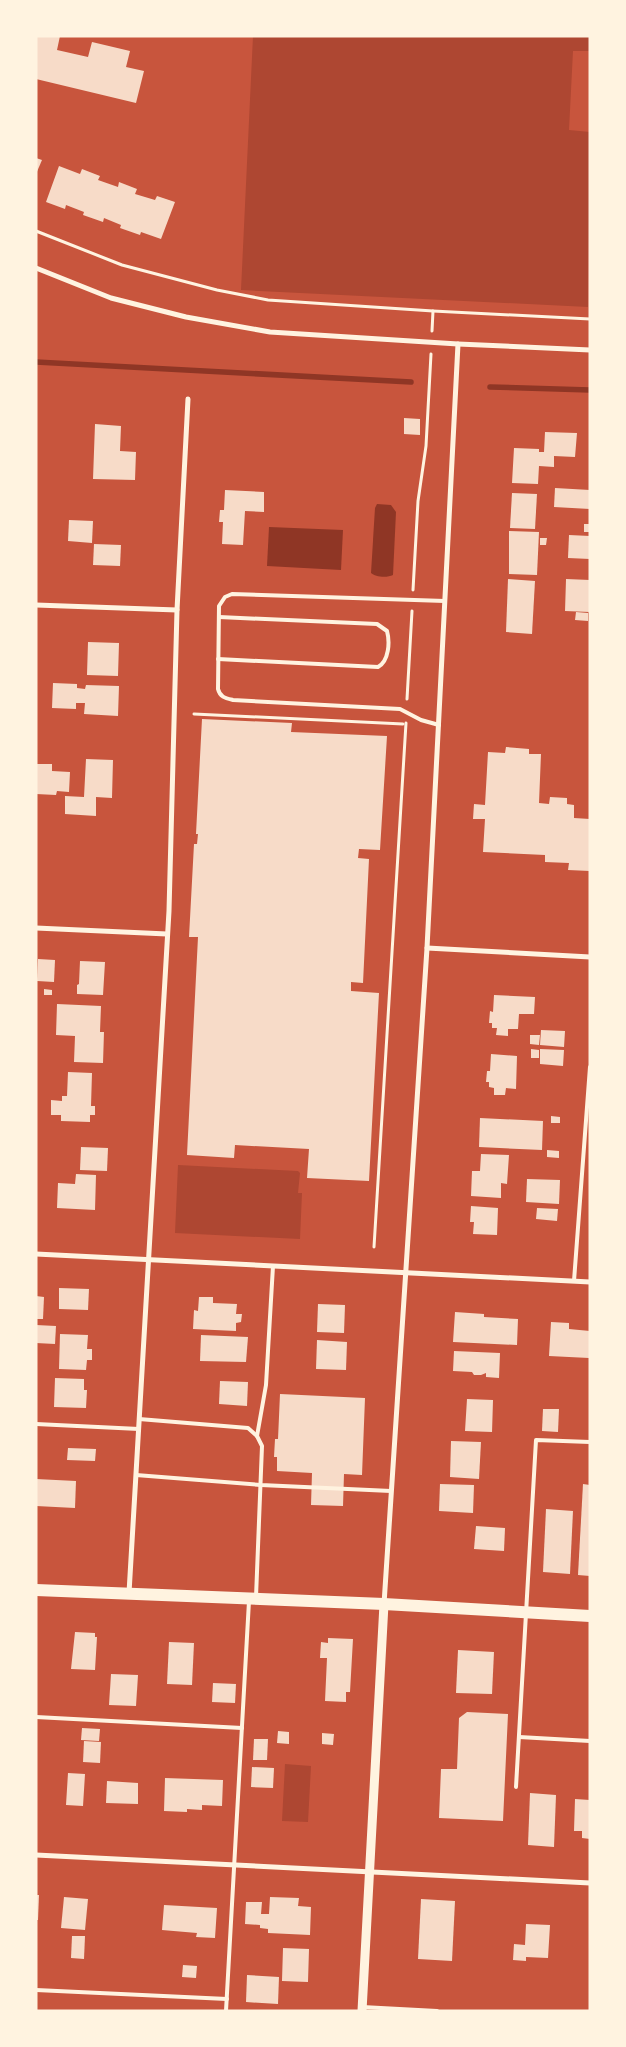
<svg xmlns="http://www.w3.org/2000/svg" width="626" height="2047" font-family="Commissioner,sans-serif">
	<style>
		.green { fill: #ae4732 }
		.water { fill: #8f3625 }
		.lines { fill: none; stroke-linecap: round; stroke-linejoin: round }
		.stream { stroke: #8f3625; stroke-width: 5.5 }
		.building { fill: #f7dbc8 }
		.path { stroke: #fff3e0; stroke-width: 3 }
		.service { stroke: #fff3e0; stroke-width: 4 }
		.minor { stroke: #fff3e0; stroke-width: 5 }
		.tertiary { stroke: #fff3e0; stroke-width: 9 }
		.primary { stroke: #fff3e0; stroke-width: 12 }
	</style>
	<rect width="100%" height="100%" fill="#c8553d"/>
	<g class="green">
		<polygon points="253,36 590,36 590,51 573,51 569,130 590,132 588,307 241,290"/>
		<polygon points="178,1165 298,1171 300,1173 298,1193 302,1193 300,1239 175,1233"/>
		<polygon points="285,1764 311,1766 308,1822 282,1821"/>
	</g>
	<g class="water">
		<path d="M377 504 391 505 396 512 393 575C387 578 375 577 371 573L375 508Z"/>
		<polygon points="269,527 343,530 341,570 267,566"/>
	</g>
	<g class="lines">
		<g class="stream">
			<polyline points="36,362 411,382"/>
			<polyline points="490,387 590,390"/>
		</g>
	</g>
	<g class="building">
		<polygon points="36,36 60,36 57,50 88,57 92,42 130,51 126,67 144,71 136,103 36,79"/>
		<polygon points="36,158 42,160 36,174"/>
		<polygon points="59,166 80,174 82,169 100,176 98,180 118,187 119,182 137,189 135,194 155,200 157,196 175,202 161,239 141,232 140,235 120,228 121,225 104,218 103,222 83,215 84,212 66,205 65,209 46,202"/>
		<polygon points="404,418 420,419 420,435 404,434"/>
		<polygon points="95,424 121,426 120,451 136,452 135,480 93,479"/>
		<polygon points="545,432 577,433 575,457 554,456 554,467 539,466 538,484 512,483 514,448 539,449 539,452 544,452"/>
		<polygon points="555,488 590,490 590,509 554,507"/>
		<polygon points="225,490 264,492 264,512 245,511 243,545 222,544 223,522 219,522 220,510 224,510"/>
		<polygon points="512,493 537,494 535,529 510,528"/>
		<polygon points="69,520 93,521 92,543 68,541"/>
		<rect x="584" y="524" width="6" height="8"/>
		<polygon points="509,531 539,532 537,575 509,574"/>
		<polygon points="569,535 590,536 590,559 568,558"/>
		<polygon points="540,538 547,538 546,545 540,545"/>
		<polygon points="94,544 121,545 120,566 93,565"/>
		<polygon points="508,579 535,581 532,634 506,632"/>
		<polygon points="566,579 590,580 590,612 565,611"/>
		<polygon points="576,612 588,613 588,621 575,620"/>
		<polygon points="88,642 119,643 118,676 87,675"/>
		<polygon points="53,683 77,684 77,688 85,689 86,685 119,686 118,716 84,714 85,703 76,703 76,709 52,708"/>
		<polygon points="202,719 292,723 291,732 387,736 380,850 359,849 358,858 369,859 363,983 351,982 351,991 379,993 369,1181 307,1178 309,1149 235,1145 234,1158 187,1155 198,937 189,937 194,844 197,844 198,834 196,834"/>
		<polygon points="506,747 529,749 529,754 541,754 539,803 549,804 550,797 567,798 567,804 574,805 574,818 590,819 590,871 568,870 569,863 545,862 545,855 483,852 485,819 473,819 474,804 485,805 488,752 505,753"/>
		<polygon points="86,759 113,760 112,798 96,797 96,816 65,814 65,796 84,797"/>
		<polygon points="36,764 52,764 52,771 70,772 69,792 57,791 56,795 36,794"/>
		<polygon points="38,959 55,960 54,982 37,981"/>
		<polygon points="80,961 105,962 103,995 77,994 77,985 79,984"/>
		<polygon points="44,989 52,990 52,995 44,995"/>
		<polygon points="494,995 535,997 534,1014 519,1014 518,1029 508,1029 508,1036 496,1035 497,1028 492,1028 492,1023 489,1023 490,1011 493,1012"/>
		<polygon points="57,1004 101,1006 100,1032 104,1032 103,1063 74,1062 75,1036 56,1035"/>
		<polygon points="541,1030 565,1031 564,1047 540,1045"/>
		<polygon points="530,1035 540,1035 539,1045 530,1044"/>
		<polygon points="531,1049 539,1050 539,1058 531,1058"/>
		<polygon points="540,1049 564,1050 563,1066 540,1064"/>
		<polygon points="491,1054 517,1056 516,1089 506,1088 505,1095 494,1095 494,1088 489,1087 489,1082 486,1082 487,1071 490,1071"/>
		<polygon points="68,1072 92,1073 91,1106 95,1106 95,1115 90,1115 90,1122 61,1121 61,1115 51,1115 51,1100 62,1101 62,1096 67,1096"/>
		<polygon points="551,1116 560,1117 560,1123 551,1123"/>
		<polygon points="480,1118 543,1121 542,1150 479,1147"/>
		<polygon points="81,1147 108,1148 107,1171 80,1170"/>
		<polygon points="547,1150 559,1151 559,1158 547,1157"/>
		<polygon points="481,1154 509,1155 507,1184 501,1183 501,1198 471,1196 472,1171 480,1171"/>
		<polygon points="76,1174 96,1175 95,1210 57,1208 58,1183 75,1184"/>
		<polygon points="527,1179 560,1180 559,1204 526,1202"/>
		<polygon points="471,1206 498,1208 497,1235 473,1234 474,1222 470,1222"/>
		<polygon points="537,1208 558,1209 557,1221 536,1219"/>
		<polygon points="59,1288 89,1289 88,1310 59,1309"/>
		<polygon points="36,1296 44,1297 43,1319 36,1319"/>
		<polygon points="199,1297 213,1297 213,1303 237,1304 236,1314 242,1314 241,1322 236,1323 236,1331 193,1329 194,1310 198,1311"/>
		<polygon points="318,1304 345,1305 344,1333 317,1332"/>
		<polygon points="455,1312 484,1314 484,1317 518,1319 517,1345 453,1342"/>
		<polygon points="551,1322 569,1323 569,1329 590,1331 589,1358 549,1356"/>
		<polygon points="36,1325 56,1326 55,1344 36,1343"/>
		<polygon points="60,1334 88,1335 87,1349 92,1349 92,1360 87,1360 86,1370 59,1369"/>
		<polygon points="201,1335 248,1337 246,1362 200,1361"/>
		<polygon points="317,1340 347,1342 346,1370 316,1369"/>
		<polygon points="454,1351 500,1353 499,1378 486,1377 486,1373 481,1375 474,1375 472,1372 453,1371"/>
		<polygon points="55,1378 84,1379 84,1390 87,1390 86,1408 54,1407"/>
		<polygon points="220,1381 248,1382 247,1406 219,1404"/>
		<polygon points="280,1394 365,1398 362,1475 344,1474 343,1506 311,1505 312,1473 277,1471 277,1457 274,1457 275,1439 278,1439"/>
		<polygon points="467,1399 493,1400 492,1432 465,1431"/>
		<polygon points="543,1409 559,1409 558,1432 542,1431"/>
		<polygon points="451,1441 481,1442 479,1479 450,1477"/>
		<polygon points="68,1448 96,1449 95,1461 67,1460"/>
		<polygon points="36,1479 76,1481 75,1508 36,1506"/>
		<polygon points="440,1484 474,1485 473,1513 439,1511"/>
		<polygon points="583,1484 590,1485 590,1576 578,1575"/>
		<polygon points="546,1509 573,1511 570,1574 543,1572"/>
		<polygon points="476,1526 505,1528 504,1551 474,1549"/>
		<polygon points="75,1632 95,1633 95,1637 97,1637 95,1670 71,1669"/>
		<polygon points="328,1638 353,1639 350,1692 346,1692 346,1702 325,1701 327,1658 320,1658 321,1642 328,1643"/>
		<polygon points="169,1642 194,1643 192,1685 167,1684"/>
		<polygon points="458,1650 494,1652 492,1694 456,1693"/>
		<polygon points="111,1674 138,1675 136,1706 109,1705"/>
		<polygon points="213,1683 236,1684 235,1703 212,1702"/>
		<polygon points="467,1712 508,1714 503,1821 439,1818 441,1769 457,1769 459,1718"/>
		<polygon points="82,1728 100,1729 99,1741 81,1740"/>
		<polygon points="278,1731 289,1732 289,1744 277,1743"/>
		<polygon points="322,1733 334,1734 333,1745 322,1744"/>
		<polygon points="254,1739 268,1739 267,1760 253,1760"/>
		<polygon points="84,1741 101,1742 100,1763 83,1762"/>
		<polygon points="252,1767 274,1768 273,1788 251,1787"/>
		<polygon points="68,1773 85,1774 83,1806 66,1805"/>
		<polygon points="165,1778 223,1780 222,1806 202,1805 202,1810 187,1809 187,1812 164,1811"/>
		<polygon points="107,1781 138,1783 138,1804 106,1803"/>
		<polygon points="530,1793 556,1795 554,1847 528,1845"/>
		<polygon points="575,1799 590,1800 590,1839 582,1838 582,1831 574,1831"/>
		<polygon points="36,1895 39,1895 38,1920 36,1920"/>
		<polygon points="64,1897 88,1899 85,1930 61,1928"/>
		<polygon points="270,1897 299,1898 298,1906 311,1907 310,1935 268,1933 268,1929 260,1928 260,1925 245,1924 246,1902 262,1902 261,1914 269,1914"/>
		<polygon points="421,1899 455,1901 452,1961 418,1959"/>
		<polygon points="164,1905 217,1908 215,1938 196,1937 197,1933 162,1930"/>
		<polygon points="526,1924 550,1925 548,1958 526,1957 526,1961 513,1960 514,1944 525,1945"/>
		<polygon points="72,1936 85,1936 84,1959 71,1958"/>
		<polygon points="283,1948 309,1949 308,1982 282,1981"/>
		<polygon points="183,1965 197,1966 196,1978 182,1977"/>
		<polygon points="247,1975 279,1977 278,2004 246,2002"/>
	</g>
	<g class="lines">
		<g class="path">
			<polyline points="36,231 122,265 217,290 268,300 433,311 590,319"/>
			<polyline points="432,331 433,311"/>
			<polyline points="413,590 418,501 426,446 431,354"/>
			<polyline points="407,699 412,611"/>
			<polyline points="194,714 403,724"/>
			<polyline points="374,1247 406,723"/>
		</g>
		<g class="service">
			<path d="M218 659 378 667C389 661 390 642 387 631L377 624 219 617"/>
			<path d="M439 725 421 720 400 709 233 700C225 698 220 697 218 689L219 606 225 597 232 594 445 601"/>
			<polyline points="574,1281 590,1067"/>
			<polyline points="139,1419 248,1428 257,1436 262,1446 256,1597"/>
			<polyline points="36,1424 139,1429"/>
			<polyline points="257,1436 266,1385 273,1266"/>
			<polyline points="136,1475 261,1485 391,1491"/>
			<polyline points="36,1717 242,1728"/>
			<polyline points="519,1737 590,1741"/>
			<polyline points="516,1787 536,1440 590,1442"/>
			<polyline points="36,1990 227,1999"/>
			<polyline points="362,2007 437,2011"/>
			<polyline points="226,2011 249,1601"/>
		</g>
		<g class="minor">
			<polyline points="36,268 111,298 186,317 270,332 458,344 590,350"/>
			<polyline points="36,605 177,610"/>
			<polyline points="36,928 167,934"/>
			<polyline points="427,948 590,957"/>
			<polyline points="36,1254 590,1282"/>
			<polyline points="129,1593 169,911 177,610 188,399"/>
			<polyline points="384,1604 427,948 458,344"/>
			<polyline points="36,1855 590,1883"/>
		</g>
		<polyline class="tertiary" points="362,2011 384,1604"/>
		<polyline class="primary" points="36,1590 384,1604 590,1616"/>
	</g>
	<rect width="626" height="2047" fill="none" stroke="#fff3e0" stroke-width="75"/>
</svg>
